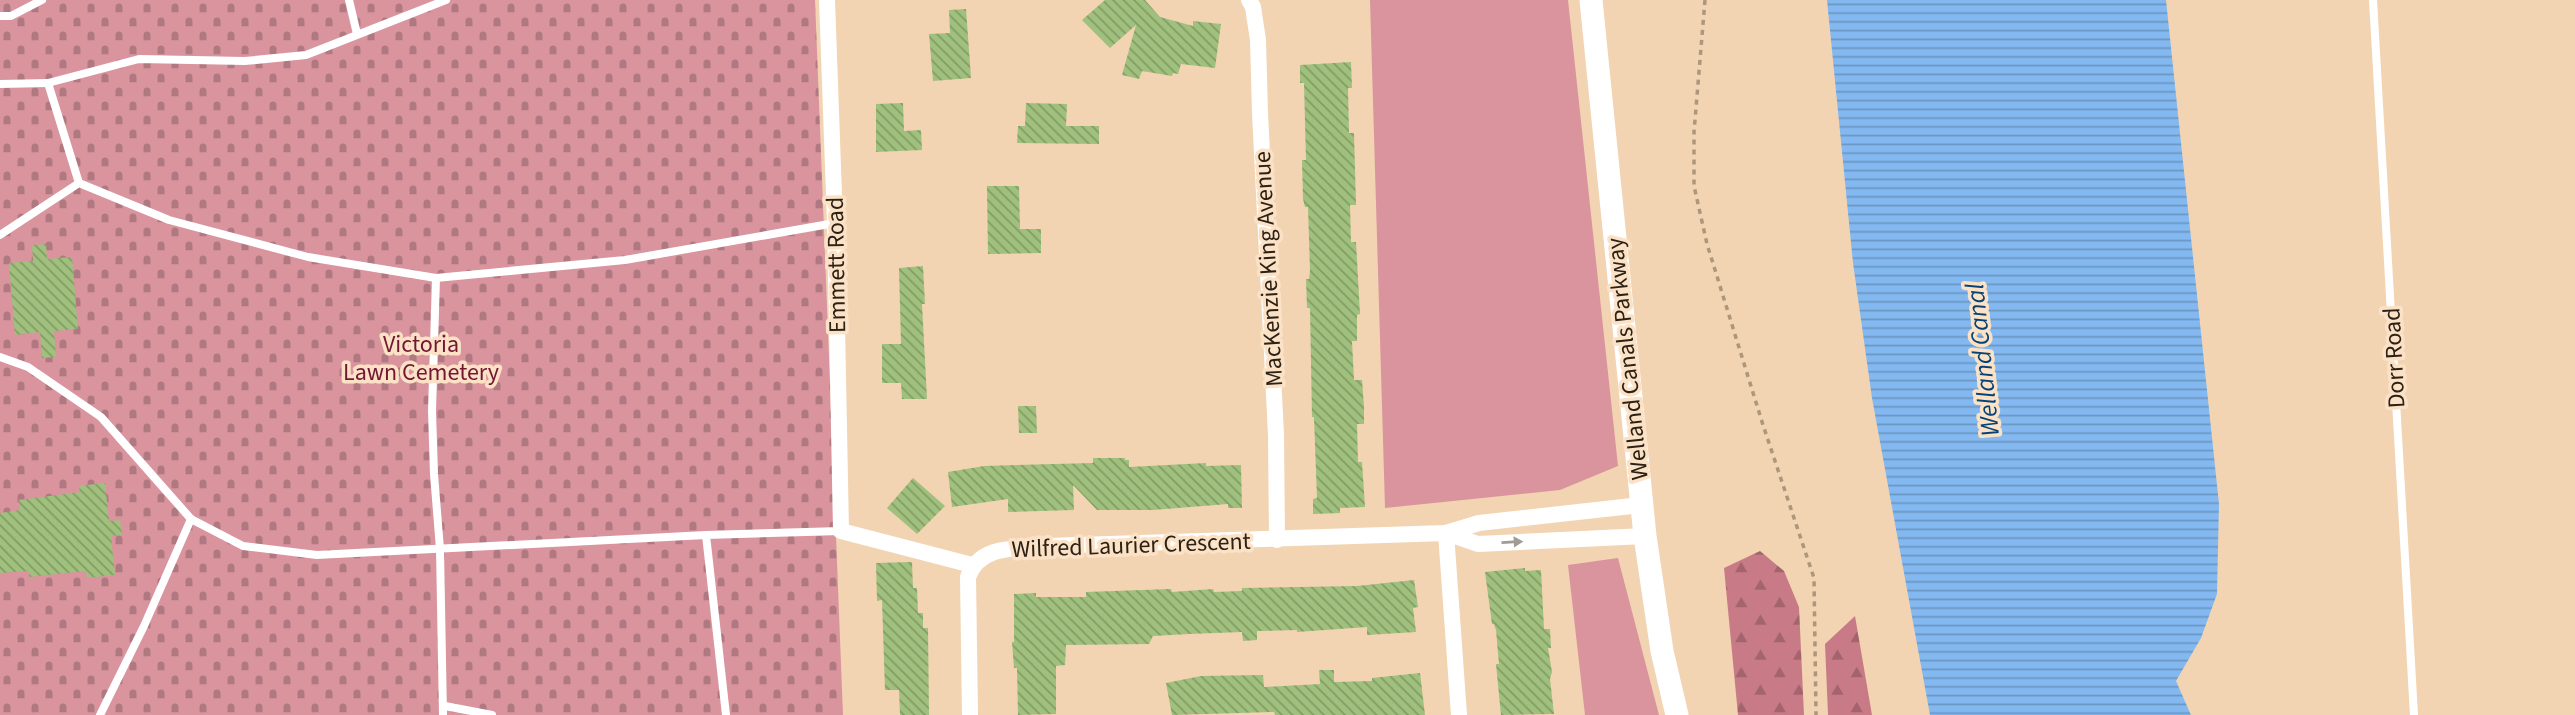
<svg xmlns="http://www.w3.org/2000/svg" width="2575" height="715" font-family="'Source Sans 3',sans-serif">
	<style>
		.grass { fill: #d9949e }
		.forest { fill: url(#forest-firs) }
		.cemetery { fill: url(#cemetery-stones) }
		.water { fill: url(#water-rules) }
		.building { fill: url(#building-back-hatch) }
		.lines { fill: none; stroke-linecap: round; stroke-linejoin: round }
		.path { stroke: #ad967b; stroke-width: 3.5; stroke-dasharray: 5 5; stroke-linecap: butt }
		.lane { stroke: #fff; stroke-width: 8 }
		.street { stroke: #fff; stroke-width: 16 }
		.secondary { stroke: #fff; stroke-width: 23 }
		.oneway { fill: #a09b95 }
		.labels { text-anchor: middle; stroke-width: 7; stroke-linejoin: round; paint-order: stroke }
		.street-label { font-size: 24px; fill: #2c2114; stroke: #fbe2c7 }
		.park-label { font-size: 24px; fill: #731631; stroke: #fbe2c7 }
		.water-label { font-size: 26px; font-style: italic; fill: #064375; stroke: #fbe2c7 }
	</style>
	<defs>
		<pattern id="forest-firs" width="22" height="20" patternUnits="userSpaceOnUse" patternTransform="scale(1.75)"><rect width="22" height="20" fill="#c87b87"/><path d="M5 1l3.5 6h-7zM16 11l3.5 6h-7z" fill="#a3646d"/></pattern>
		<pattern id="cemetery-stones" width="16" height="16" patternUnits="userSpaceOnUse" patternTransform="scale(1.75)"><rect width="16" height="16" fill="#d9949e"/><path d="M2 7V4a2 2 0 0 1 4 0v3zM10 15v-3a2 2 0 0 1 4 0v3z" fill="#b07880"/></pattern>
		<pattern id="water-rules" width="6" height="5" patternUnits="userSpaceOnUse" patternTransform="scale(1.75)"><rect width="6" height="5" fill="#83b9f0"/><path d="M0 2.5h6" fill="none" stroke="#6b96c1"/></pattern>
		<pattern id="building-back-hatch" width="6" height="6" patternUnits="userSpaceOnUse" patternTransform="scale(1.75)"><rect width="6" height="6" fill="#a0c07e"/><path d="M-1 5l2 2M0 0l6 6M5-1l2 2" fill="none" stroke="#839c66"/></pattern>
	</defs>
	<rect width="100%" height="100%" fill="#f2d4b2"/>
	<g class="grass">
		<polygon points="1370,0 1568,0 1618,466 1560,490 1385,508"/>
		<polygon points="1618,558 1659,715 1585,715 1568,565"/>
	</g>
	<g class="forest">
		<polygon points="1760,551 1784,571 1799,607 1804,715 1738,715 1724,568"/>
		<polygon points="1855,616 1872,715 1828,715 1825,644"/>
	</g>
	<polygon class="cemetery" points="0,0 815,0 843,715 0,715"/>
	<polygon class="water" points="1827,0 2166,0 2219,504 2217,594 2201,638 2176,681 2191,715 1930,715 1872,398 1853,263"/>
	<g class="building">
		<polygon points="1105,0 1145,0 1160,17 1193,26 1193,21 1221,24 1215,68 1181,64 1178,74 1173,73 1172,76 1142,71 1139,79 1122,75 1136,25 1110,48 1082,20"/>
		<polygon points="966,9 971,78 933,81 929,34 950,33 949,10"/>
		<polygon points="1351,62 1352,88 1348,88 1349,133 1354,133 1356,205 1350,205 1351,242 1356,242 1360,314 1357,315 1357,341 1352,341 1354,380 1362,380 1364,407 1364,424 1357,424 1358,462 1362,462 1365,507 1340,508 1340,513 1313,514 1313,499 1317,498 1314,417 1312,417 1310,308 1307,308 1306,279 1309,279 1310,271 1308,207 1305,207 1303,199 1302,160 1306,160 1304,83 1300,83 1300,65"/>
		<polygon points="903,103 904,131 921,130 922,150 876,152 876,104"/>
		<polygon points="1026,103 1067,104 1066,126 1099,126 1099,144 1017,143 1018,126 1025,126"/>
		<polygon points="987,186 1019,186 1020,229 1041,229 1041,253 988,254"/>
		<polygon points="46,244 47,259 72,257 78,329 54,331 56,357 42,358 40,332 15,335 9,263 33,261 32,245"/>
		<polygon points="923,266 925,304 922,304 927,399 902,399 901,383 882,383 882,344 901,344 899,268"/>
		<polygon points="1018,406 1036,406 1037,433 1019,433"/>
		<polygon points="1093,458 1125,458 1125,460 1129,460 1129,467 1206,463 1206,466 1241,465 1242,508 1228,508 1228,504 1153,510 1097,510 1073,485 1074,510 1008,512 1008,499 952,507 948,472 984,466 1093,463"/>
		<polygon points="913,478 945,506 917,534 887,508"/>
		<polygon points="105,483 109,521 120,520 122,535 111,536 115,575 87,578 86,571 29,577 29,571 0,573 0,513 20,510 19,500 80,492 79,486"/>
		<polygon points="912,562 913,588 917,588 918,613 923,613 923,628 928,628 929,715 900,715 899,690 885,690 882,600 877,601 876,563"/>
		<polygon points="1525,568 1525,571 1541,570 1544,629 1550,629 1551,648 1548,648 1552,672 1550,679 1554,714 1501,715 1496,664 1499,664 1496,630 1494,624 1492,624 1485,572"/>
		<polygon points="1414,580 1418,607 1413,608 1416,632 1367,635 1367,627 1297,632 1297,630 1257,631 1257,640 1243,641 1242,632 1189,634 1153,636 1149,644 1066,645 1065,665 1056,666 1056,714 1018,715 1017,668 1014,668 1012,642 1014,642 1014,594 1036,593 1036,597 1086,597 1086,592 1171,589 1172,592 1213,589 1214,592 1242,591 1242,588 1357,586"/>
		<polygon points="1319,670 1334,670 1334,682 1372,681 1372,678 1420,673 1425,715 1275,715 1274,712 1172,715 1166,683 1201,676 1263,675 1264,687 1320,684"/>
	</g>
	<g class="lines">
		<polyline class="path" points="1705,0 1694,132 1694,186 1707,244 1763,425 1814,578 1816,715"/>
		<g class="lane">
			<polyline points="349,0 357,34"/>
			<polyline points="2373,0 2414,715"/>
			<polyline points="0,16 11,16 42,0"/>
			<polyline points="48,83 79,183"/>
			<polyline points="0,84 48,83 139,59 245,61 306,55 446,0"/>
			<polyline points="0,235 79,183 169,220 308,257 436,278 625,260 835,223"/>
			<polyline points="436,278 432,411 434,474 440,549 443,715"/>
			<polyline points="0,357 28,367 101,417 191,519 243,546 317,555 706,535 841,531"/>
			<polyline points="706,535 726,715"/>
			<polyline points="445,706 492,715"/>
			<polyline points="100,715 144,626 191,519"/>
		</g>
		<g class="street">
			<polyline points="827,0 835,223 841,531 972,565"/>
			<polyline points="1249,0 1253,7 1258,40 1260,113 1276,435 1277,540"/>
			<polyline points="1446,533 1478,544 1645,536"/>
			<polyline points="1446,533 1459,715"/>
			<path d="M970 715 968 577C980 544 1017 549 1047 546L1446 533 1479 523 1641 505"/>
		</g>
		<polyline class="secondary" points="1591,0 1645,536 1662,651 1677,715"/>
	</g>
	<defs><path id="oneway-solid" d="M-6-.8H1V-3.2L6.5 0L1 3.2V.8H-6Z" transform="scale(1.75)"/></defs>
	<use class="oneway" href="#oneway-solid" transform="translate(1512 542) rotate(-3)"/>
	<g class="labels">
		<g class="street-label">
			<text transform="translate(836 265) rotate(-91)" y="8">Emmett Road</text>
			<text transform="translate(1268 269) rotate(-93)" y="8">MacKenzie King Avenue</text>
			<text transform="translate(2394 358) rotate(-93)" y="8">Dorr Road</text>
			<text transform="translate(1627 359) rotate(-96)" y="8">Welland Canals Parkway</text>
			<text transform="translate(1131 545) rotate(-2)" y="8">Wilfred Laurier Crescent</text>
		</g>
		<g class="park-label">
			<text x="421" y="352">Victoria<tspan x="421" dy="28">Lawn Cemetery</tspan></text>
		</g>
		<g class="water-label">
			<text transform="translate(1982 360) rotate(-96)" y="9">Welland Canal</text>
		</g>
	</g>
</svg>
